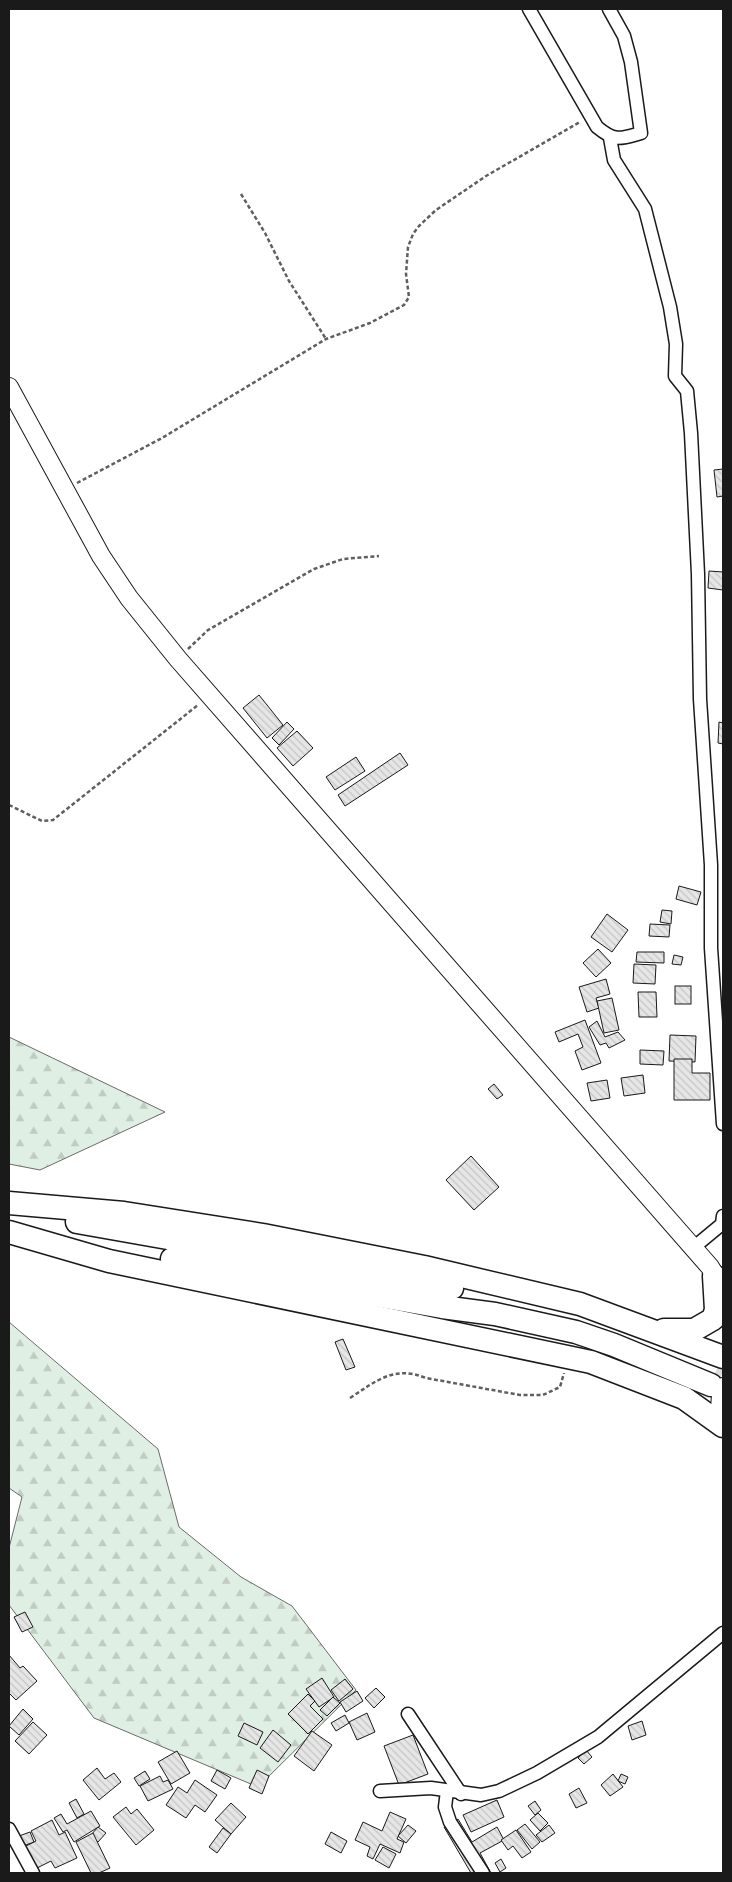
<svg xmlns="http://www.w3.org/2000/svg" width="732" height="1882" font-family="Spectral,serif">
	<style>
		.forest { fill: url(#forest-firs); stroke: #6a6a6a }
		.building { fill: url(#building-back-hatch); stroke: #1a1a1a }
		.lines { fill: none; stroke-linecap: round; stroke-linejoin: round }
		.highway-tunnel { stroke: #ddd; stroke-width: 22; stroke-dasharray: 22 11; stroke-linecap: butt }
		.street-casing { stroke: #1a1a1a; stroke-width: 15 }
		.secondary-casing { stroke: #1a1a1a; stroke-width: 20 }
		.highway-casing { stroke: #1a1a1a; stroke-width: 25 }
		.path { stroke: #5f5f5f; stroke-width: 2.5; stroke-dasharray: 4 2.5; stroke-linecap: butt }
		.street { stroke: #fff; stroke-width: 12 }
		.secondary { stroke: #fff; stroke-width: 18 }
		.highway { stroke: #fff; stroke-width: 22 }
	</style>
	<defs>
		<pattern id="forest-firs" width="22" height="20" patternUnits="userSpaceOnUse" patternTransform="scale(1.25)"><rect width="22" height="20" fill="#e0efe3"/><path d="M5 1l3.5 6h-7zM16 11l3.5 6h-7z" fill="#c0ccc2"/></pattern>
		<pattern id="building-back-hatch" width="6" height="6" patternUnits="userSpaceOnUse" patternTransform="scale(1.25)"><rect width="6" height="6" fill="#e6e6e6"/><path d="M-1 5l2 2M0 0l6 6M5-1l2 2" fill="none" stroke="#c5c5c5"/></pattern>
	</defs>
	<rect width="100%" height="100%" fill="#fff"/>
	<g class="forest">
		<polygon points="9,1037 165,1112 40,1170 9,1164"/>
		<polygon points="9,1322 158,1449 179,1527 241,1577 292,1606 356,1690 258,1787 94,1718 9,1605 9,1548 22,1497 9,1488"/>
	</g>
	<g class="building">
		<polygon points="723,469 723,496 717,497 714,470"/>
		<polygon points="709,571 723,572 723,590 708,588"/>
		<polygon points="259,695 283,725 267,738 243,708"/>
		<polygon points="287,722 294,729 279,745 272,738"/>
		<polygon points="719,722 723,723 723,744 718,743"/>
		<polygon points="297,731 313,748 293,766 277,748"/>
		<polygon points="400,753 408,765 345,806 338,795"/>
		<polygon points="356,757 365,771 335,790 326,777"/>
		<polygon points="679,886 701,892 697,905 676,899"/>
		<polygon points="662,910 672,911 671,924 660,922"/>
		<polygon points="607,914 628,930 612,952 591,937"/>
		<polygon points="650,924 670,925 669,937 649,936"/>
		<polygon points="598,949 611,963 596,977 583,963"/>
		<polygon points="637,952 664,952 664,963 636,962"/>
		<polygon points="674,955 683,957 681,965 672,964"/>
		<polygon points="634,964 656,965 655,984 633,983"/>
		<polygon points="606,979 610,994 596,998 599,1008 587,1012 579,987"/>
		<rect x="675" y="986" width="16" height="18"/>
		<polygon points="638,992 656,992 657,1017 639,1017"/>
		<polygon points="612,998 619,1030 604,1033 597,1001"/>
		<polygon points="585,1020 601,1063 582,1070 575,1051 583,1047 578,1034 559,1042 555,1032"/>
		<polygon points="597,1021 605,1037 618,1032 625,1040 609,1048 606,1043 600,1045 589,1027"/>
		<polygon points="670,1035 696,1036 695,1062 669,1061"/>
		<polygon points="640,1050 664,1051 663,1065 640,1064"/>
		<polygon points="674,1059 692,1059 692,1073 710,1073 710,1100 674,1100"/>
		<polygon points="643,1075 645,1093 624,1096 621,1078"/>
		<polygon points="607,1080 610,1098 591,1101 587,1083"/>
		<polygon points="494,1084 503,1095 497,1099 488,1089"/>
		<polygon points="471,1156 499,1187 474,1210 446,1180"/>
		<polygon points="343,1339 355,1367 346,1370 335,1342"/>
		<polygon points="25,1612 33,1627 22,1632 14,1617"/>
		<polygon points="9,1655 20,1668 23,1666 37,1681 16,1700 9,1693"/>
		<polygon points="322,1678 334,1697 319,1707 306,1689"/>
		<polygon points="345,1679 353,1689 339,1701 331,1690"/>
		<polygon points="376,1688 385,1697 374,1708 365,1698"/>
		<polygon points="357,1691 363,1701 346,1712 340,1702"/>
		<polygon points="308,1694 315,1701 310,1706 323,1719 308,1734 288,1714"/>
		<polygon points="333,1697 340,1703 327,1716 320,1710"/>
		<polygon points="23,1709 33,1719 19,1735 9,1726"/>
		<polygon points="367,1713 375,1732 357,1740 349,1722"/>
		<polygon points="345,1715 349,1723 336,1731 331,1723"/>
		<polygon points="642,1721 646,1735 632,1740 628,1726"/>
		<polygon points="33,1722 47,1735 29,1754 15,1741"/>
		<polygon points="244,1723 263,1732 257,1745 238,1736"/>
		<polygon points="273,1730 291,1745 278,1762 260,1748"/>
		<polygon points="312,1731 332,1745 314,1771 294,1756"/>
		<polygon points="413,1735 428,1774 399,1785 384,1746"/>
		<polygon points="586,1750 592,1757 584,1764 578,1758"/>
		<polygon points="177,1751 190,1773 171,1784 158,1762"/>
		<polygon points="97,1768 105,1779 114,1773 121,1782 99,1800 83,1780"/>
		<polygon points="217,1770 231,1778 225,1789 211,1781"/>
		<polygon points="257,1770 269,1776 262,1794 249,1788"/>
		<polygon points="145,1771 150,1779 139,1786 134,1778"/>
		<polygon points="613,1774 623,1787 610,1796 601,1785"/>
		<polygon points="621,1774 628,1777 625,1784 618,1781"/>
		<polygon points="160,1776 163,1782 168,1780 173,1789 148,1801 140,1786"/>
		<polygon points="195,1780 217,1795 205,1812 195,1805 186,1818 166,1805 178,1787 187,1793"/>
		<polygon points="579,1788 587,1803 576,1808 569,1794"/>
		<polygon points="76,1799 84,1814 77,1818 69,1803"/>
		<polygon points="497,1800 504,1817 471,1832 463,1815"/>
		<polygon points="535,1801 541,1810 535,1815 528,1806"/>
		<polygon points="231,1803 246,1817 231,1834 215,1820"/>
		<polygon points="126,1807 131,1814 137,1809 154,1830 136,1845 113,1817"/>
		<polygon points="91,1811 100,1826 74,1842 67,1830 63,1832 54,1818 61,1814 67,1824"/>
		<polygon points="390,1812 406,1819 397,1839 404,1842 400,1853 380,1844 373,1859 367,1856 370,1847 355,1840 363,1822 382,1831"/>
		<polygon points="538,1813 548,1823 540,1831 530,1820"/>
		<polygon points="458,1819 472,1842 497,1827 504,1840 480,1853 491,1873 471,1873 444,1827"/>
		<polygon points="52,1820 59,1835 65,1832 77,1858 55,1868 51,1861 35,1869 24,1847 36,1841 31,1831"/>
		<polygon points="525,1824 540,1842 532,1849 517,1830"/>
		<polygon points="408,1825 416,1831 406,1843 398,1836"/>
		<polygon points="549,1825 555,1833 542,1842 536,1835"/>
		<polygon points="98,1827 106,1833 98,1842 91,1835"/>
		<polygon points="223,1828 231,1834 217,1853 209,1847"/>
		<polygon points="516,1830 531,1852 522,1858 513,1846 508,1850 501,1840"/>
		<polygon points="30,1832 34,1842 23,1846 19,1836"/>
		<polygon points="331,1832 347,1841 341,1853 325,1844"/>
		<polygon points="93,1833 110,1868 99,1873 91,1873 76,1842"/>
		<polygon points="383,1847 396,1854 389,1868 375,1860"/>
		<polygon points="501,1859 506,1868 500,1872 495,1863"/>
	</g>
	<g class="lines">
		<polyline class="highway-tunnel" points="717,1369 723,1372"/>
		<defs>
			<g id="street">
				<path d="M529 9 597 127C615 142 620 139 641 133L631 62 624 36 609 9"/>
				<polyline points="610,138 614,160 645,209 670,307 676,344 675,376 687,391 691,433 698,574 700,699 711,865 711,948 723,1124"/>
				<polyline points="693,1248 722,1224 723,1216"/>
				<polyline points="408,1714 461,1794"/>
				<polyline points="380,1791 431,1788 481,1795 499,1791 537,1773 598,1737 723,1633"/>
				<polyline points="447,1791 445,1807 450,1822 483,1873"/>
				<polyline points="9,1829 33,1873"/>
			</g>
			<g id="secondary">
				<polyline points="9,387 101,556 129,598 178,659 710,1267 722,1286"/>
				<path d="M723 1387C719 1401 719 1413 723 1427"/>
			</g>
			<g id="highway">
				<polyline points="9,1203 124,1213 263,1235 424,1267 580,1304 723,1357"/>
				<polyline points="77,1222 452,1288"/>
				<polyline points="9,1232 109,1261 591,1362 684,1398 723,1426"/>
				<polyline points="172,1259 442,1307 495,1314 576,1332 614,1345 711,1385"/>
				<polyline points="664,1330 694,1330 713,1319 716,1310 714,1276"/>
			</g>
		</defs>
		<use href="#street" class="street-casing"/>
		<use href="#secondary" class="secondary-casing"/>
		<use href="#highway" class="highway-casing"/>
		<g class="path">
			<polyline points="241,194 265,233 289,281 326,339"/>
			<polyline points="77,483 162,438 326,339 370,323 404,305 409,297 406,274 408,247 413,234 419,226 436,210 486,176 580,122"/>
			<polyline points="188,649 208,630 314,569 343,559 379,556"/>
			<polyline points="9,805 42,821 53,820 198,705"/>
			<path d="M350 1398C376 1381 394 1365 426 1378L520 1395H543L560 1387 564 1373"/>
		</g>
		<use href="#street" class="street"/>
		<use href="#secondary" class="secondary"/>
		<use href="#highway" class="highway"/>
	</g>
	<rect width="732" height="1882" fill="none" stroke="#1a1a1a" stroke-width="20"/>
</svg>
